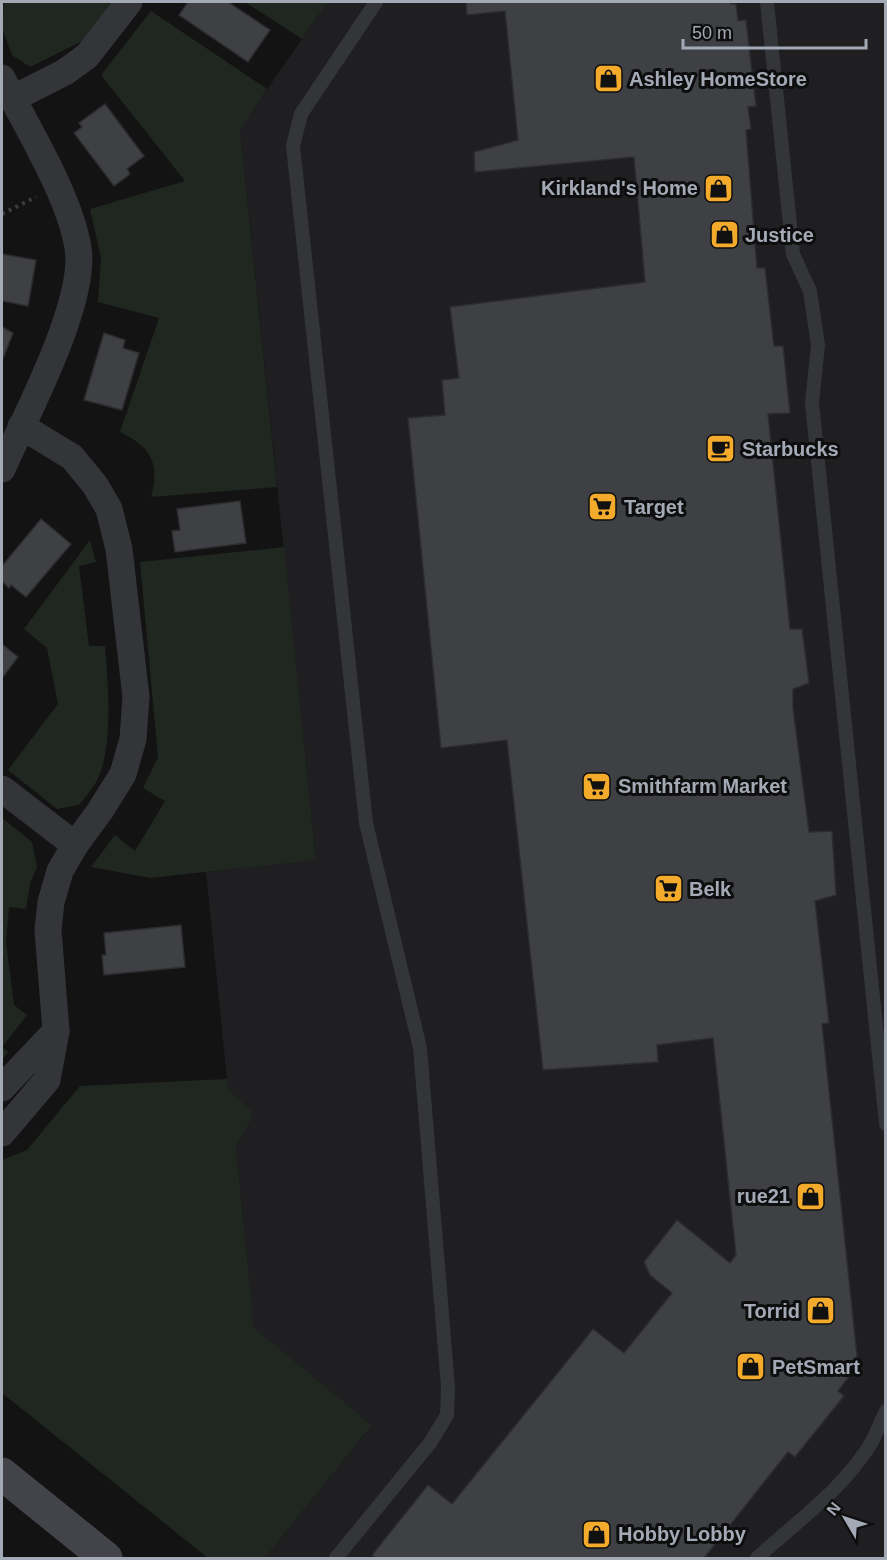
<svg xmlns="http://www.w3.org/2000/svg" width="887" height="1560" font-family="Helvetica,sans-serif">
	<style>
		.built { fill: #1f1f21 }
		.green { fill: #1f2720 }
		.building { fill: #3f4044; stroke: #2d2d30; stroke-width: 1.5 }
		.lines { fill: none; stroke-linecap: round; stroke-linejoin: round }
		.path { stroke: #3a3c40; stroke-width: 4; stroke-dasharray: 3 4.5; stroke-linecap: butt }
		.service { stroke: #343539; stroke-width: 14 }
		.minor { stroke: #343539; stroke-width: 27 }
		.secondary { stroke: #424449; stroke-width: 33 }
		.labels { text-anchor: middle; stroke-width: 6; stroke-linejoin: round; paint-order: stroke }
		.poi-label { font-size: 20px; font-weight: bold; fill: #a4aab5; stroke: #0e0e0f; text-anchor: start }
	</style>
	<rect width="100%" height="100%" fill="#131314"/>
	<polygon class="built" points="328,2 885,2 885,1558 265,1558 372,1425 254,1329 236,1147 251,1120 251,1112 228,1089 206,872 316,859 240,128"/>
	<g class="green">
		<polygon points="4,2 112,2 84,40 30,67 12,55 2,28"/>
		<polygon points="245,2 328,2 302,39"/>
		<path d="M151 11 267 89 240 129 277 487 151 497C160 463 151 447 120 432L159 318 98 302 101 258 90 209 185 181 101 75Z"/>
		<path d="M90 540 96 562 79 566 89 646H105C108 682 114 750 96 782 92 790 85 797 79 805L57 809 8 770 58 704 47 648 24 629Z"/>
		<polygon points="284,547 316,860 150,878 91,867 115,835 135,851 165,801 143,788 158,757 140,562"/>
		<polygon points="2,818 32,842 37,867 30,884 26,909 9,907 6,942 14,1005 27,1015 2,1047 8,1052 2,1060"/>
		<polygon points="227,1079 228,1089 251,1111 251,1120 236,1147 254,1328 372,1425 265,1558 208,1558 2,1393 2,1160 27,1150 80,1086"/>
	</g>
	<g class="building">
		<polygon points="188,2 228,2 270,30 248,62 179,15"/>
		<polygon points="466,2 730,2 731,4 736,4 738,21 746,20 756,106 748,107 751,129 746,130 757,268 765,268 774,346 783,346 790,413 768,414 790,629 802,629 809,683 793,689 793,708 809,832 832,831 836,895 815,901 829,1023 822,1024 858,1365 838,1391 844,1396 795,1457 788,1452 704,1558 376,1558 372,1555 428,1485 452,1504 593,1329 624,1353 672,1293 650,1275 644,1262 677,1220 730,1263 736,1255 713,1038 657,1045 658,1062 543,1070 507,740 441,748 408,418 445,415 442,380 459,378 450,307 645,282 634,157 475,172 474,152 518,140 505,11 467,15"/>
		<polygon points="105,104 144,156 127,169 130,174 114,186 74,133 82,127 79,123"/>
		<polygon points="2,254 36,260 28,306 2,301"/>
		<polygon points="2,327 13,333 2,361"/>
		<polygon points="104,333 125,340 123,348 139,353 122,410 84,400"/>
		<polygon points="240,501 246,543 175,552 172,531 180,530 177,509"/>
		<polygon points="41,519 71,544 26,597 11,585 9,588 2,581 2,566"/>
		<polygon points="2,644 18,657 2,678"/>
		<polygon points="181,925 185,967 104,975 102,955 106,955 104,933"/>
	</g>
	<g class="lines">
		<polyline class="path" points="2,214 36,197"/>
		<g class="service">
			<polyline points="767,2 793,254 810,291 818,345 812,403 886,1124"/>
			<polyline points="336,1558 430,1443 447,1415 448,1387 420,1048 366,823 293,146 301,114 376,2"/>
			<path d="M757 1558C796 1522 841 1491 870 1445 876 1435 880 1422 886 1411"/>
		</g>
		<g class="minor">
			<path d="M2 78C26 126 70 196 78 248 87 302 25 417 2 469"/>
			<polyline points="12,99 65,72 87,56 129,2"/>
			<polyline points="2,789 75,845"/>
			<polyline points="2,1088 56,1031"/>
			<polyline points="2,1133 47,1080 56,1031 48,930 51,902 60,871 75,845 100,811 123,774 133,739 136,697 119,549 109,509 95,485 72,457 21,426"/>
		</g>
		<polyline class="secondary" points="2,1474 106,1558"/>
	</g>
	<defs>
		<symbol id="shop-square" viewBox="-11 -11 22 22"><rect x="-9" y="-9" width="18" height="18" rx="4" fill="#f4ab2b" stroke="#0e0e0f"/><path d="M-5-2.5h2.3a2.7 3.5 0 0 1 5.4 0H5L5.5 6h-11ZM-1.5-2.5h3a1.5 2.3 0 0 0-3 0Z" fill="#111"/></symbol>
		<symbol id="cafe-square" viewBox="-11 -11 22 22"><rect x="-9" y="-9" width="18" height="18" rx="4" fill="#f4ab2b" stroke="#0e0e0f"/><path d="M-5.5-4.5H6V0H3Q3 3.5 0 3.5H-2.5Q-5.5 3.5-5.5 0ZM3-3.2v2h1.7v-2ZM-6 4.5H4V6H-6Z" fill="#111"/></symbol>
		<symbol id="supermarket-square" viewBox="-11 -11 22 22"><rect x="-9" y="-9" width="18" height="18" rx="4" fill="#f4ab2b" stroke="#0e0e0f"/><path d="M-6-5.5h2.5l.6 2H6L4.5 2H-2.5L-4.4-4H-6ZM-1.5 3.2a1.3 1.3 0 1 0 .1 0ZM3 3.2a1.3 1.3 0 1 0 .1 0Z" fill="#111"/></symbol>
	</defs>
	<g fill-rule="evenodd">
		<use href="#shop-square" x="592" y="62" width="33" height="33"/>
		<use href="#shop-square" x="702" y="172" width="33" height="33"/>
		<use href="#shop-square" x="708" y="218" width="33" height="33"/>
		<use href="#cafe-square" x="704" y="432" width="33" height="33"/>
		<use href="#supermarket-square" x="586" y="490" width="33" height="33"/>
		<use href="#supermarket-square" x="580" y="770" width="33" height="33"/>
		<use href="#supermarket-square" x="652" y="872" width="33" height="33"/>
		<use href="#shop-square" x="794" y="1180" width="33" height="33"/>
		<use href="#shop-square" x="804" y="1294" width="33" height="33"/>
		<use href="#shop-square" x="734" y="1350" width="33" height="33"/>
		<use href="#shop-square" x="580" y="1518" width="33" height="33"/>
	</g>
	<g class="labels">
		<g class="poi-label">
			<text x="629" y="86">Ashley HomeStore</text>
			<text x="698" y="195" text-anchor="end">Kirkland's Home</text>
			<text x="745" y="242">Justice</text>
			<text x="742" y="456">Starbucks</text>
			<text x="624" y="514">Target</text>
			<text x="618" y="793">Smithfarm Market</text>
			<text x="689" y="896">Belk</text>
			<text x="790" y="1203" text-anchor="end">rue21</text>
			<text x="800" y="1318" text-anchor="end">Torrid</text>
			<text x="772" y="1374">PetSmart</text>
			<text x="618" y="1541">Hobby Lobby</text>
		</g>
	</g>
	<rect width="887" height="1560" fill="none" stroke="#a4aab5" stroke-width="6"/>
	<g transform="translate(845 1518) rotate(309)" stroke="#0e0e0f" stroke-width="4.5" paint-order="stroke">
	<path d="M0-4.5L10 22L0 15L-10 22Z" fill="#a4aab5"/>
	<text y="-9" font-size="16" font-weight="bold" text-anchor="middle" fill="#a4aab5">N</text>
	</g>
	<path d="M683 39v9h183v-9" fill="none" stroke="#a4aab5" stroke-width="3"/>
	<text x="692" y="39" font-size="18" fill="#a4aab5" stroke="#0e0e0f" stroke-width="4.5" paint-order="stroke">50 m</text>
</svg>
